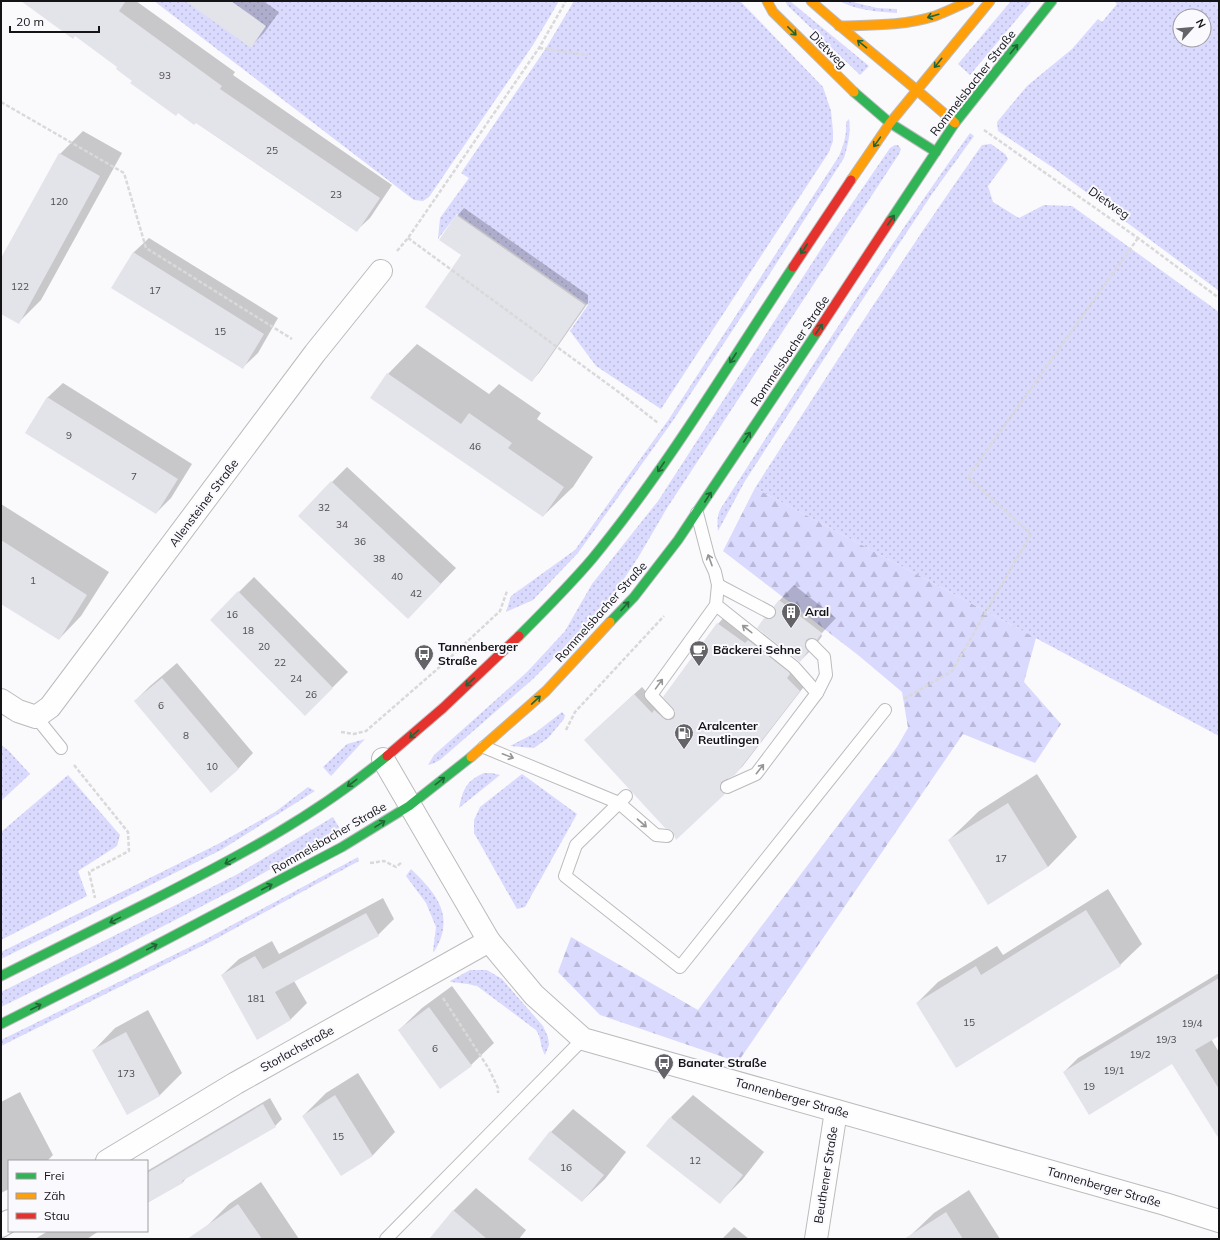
<svg xmlns="http://www.w3.org/2000/svg" width="1220" height="1240" font-family="Mulish,sans-serif">
	<style>
		.green { fill: url(#green-dots); fill-rule: evenodd }
		.forest { fill: url(#forest-firs) }
		.shadow { fill: #0003 }
		.building { fill: #e3e3ea }
		.lines { fill: none; stroke-linecap: round; stroke-linejoin: round }
		.lane-casing { stroke: #bbbbbd; stroke-width: 14 }
		.street-casing { stroke: #bbbbbd; stroke-width: 24 }
		.fast-casing { stroke: #bbbbbd; stroke-width: 11 }
		.slow-casing { stroke: #bbbbbd; stroke-width: 11 }
		.jam-casing { stroke: #bbbbbd; stroke-width: 11 }
		.path { stroke: #d9d9da; stroke-width: 2.5; stroke-dasharray: 4 2; stroke-linecap: butt }
		.lane { stroke: #fefeff; stroke-width: 12 }
		.street { stroke: #fefeff; stroke-width: 22 }
		.fast { stroke: #30b455; stroke-width: 9 }
		.slow { stroke: #ff9f0a; stroke-width: 9 }
		.jam { stroke: #e5322d; stroke-width: 9 }
		.oneway { stroke: #226436 }
		.oneway2 { stroke: #959597 }
		.labels { text-anchor: middle; stroke-width: 4; stroke-linejoin: round; paint-order: stroke }
		.number-label { font-size: 10px; fill: #4b4b4f }
		.street-label { font-size: 12px; fill: #141417; stroke: #f9f9fe }
		.poi-label { font-size: 12px; font-weight: bold; fill: #141417; stroke: #f9f9fe; text-anchor: start }
	</style>
	<defs>
		<pattern id="green-dots" width="8" height="8" patternUnits="userSpaceOnUse"><rect width="8" height="8" fill="#dad9fe"/><path d="M2 2h.1M6 6h.1" fill="none" stroke="#bab9d9" stroke-width="1.8" stroke-linecap="round"/></pattern>
		<pattern id="forest-firs" width="22" height="20" patternUnits="userSpaceOnUse"><rect width="22" height="20" fill="#dad9fe"/><path d="M5 1l3.5 6h-7zM16 11l3.5 6h-7z" fill="#bab9d9"/></pattern>
	</defs>
	<rect width="100%" height="100%" fill="#fafafd"/>
	<g class="green">
		<polygon points="154,1 559,1 533,45 429,197 423,201 414,200"/>
		<polygon points="574,1 740,1 823,87 831,111 833,131 833,141 829,152 661,409 596,366 570,331 588,305 457,214 438,239 440,218 469,178 461,173 546,48"/>
		<polygon points="786,1 791,2 869,66 860,75 787,5"/>
		<path d="M840 1H849L877 8 897 9V13C880 12 854 10 840 1Z"/>
		<polygon points="1011,1 1032,1 970,75 958,64"/>
		<path d="M1114 1H1219V291L1055 169 998 131 997 122 1027 86 1072 49 1098 19 1102 22 1117 4ZM1180 16H1204V40H1180Z"/>
		<path d="M849 119C851 133 848 145 844 158L767 278 672 422 578 553 533 600 506 612 511 596 575 550 669 419 839 156C844 144 847 134 846 122Z"/>
		<path d="M970 133 974 136 932 194 857 308 745 481 718 531C717 522 717 515 721 508 802 382 882 255 970 133Z"/>
		<path d="M991 144 1005 154 1008 159 988 186 993 202 1019 218 1044 205 1072 206 1219 312V736L755 488C829 373 903 257 982 145Z"/>
		<polygon points="895,145 898,145 901,149 899,154 667,508 639,556 620,585 600,611 533,679 440,760 432,764 428,765 434,755 527,672 565,631 592,584 658,501 825,243 890,148"/>
		<polygon points="562,712 565,715 564,719 548,738 534,748 510,746 535,733"/>
		<polygon points="365,739 331,776 323,767 347,744"/>
		<polygon points="1,745 8,750 30,774 1,801"/>
		<path d="M484 773H492L500 775 459 808C463 789 466 781 484 773Z"/>
		<polygon points="522,774 577,814 525,907 517,909 474,833 474,820 480,807"/>
		<polygon points="68,775 120,835 117,846 78,871 87,896 1,940 1,832"/>
		<polygon points="308,787 315,791 221,850 1,959 1,952 218,844 275,812"/>
		<polygon points="333,817 340,829 241,886 115,951 1,1007 1,992 236,875"/>
		<polygon points="358,857 359,861 210,942 1,1046 1,1040 208,938"/>
		<path d="M411 869C437 894 456 917 434 952L433 951 436 927 426 903 406 876Z"/>
		<path d="M470 970H487L502 979 543 1026 548 1037 549 1045 545 1055C540 1047 542 1039 536 1030L477 986 468 984 451 982 450 981Z"/>
	</g>
	<polygon class="forest" points="755,488 1036,638 1024,682 1061,724 1035,763 963,734 738,1062 600,1015 558,972 571,937 698,1010 897,747 908,728 902,692 858,655 723,551"/>
	<g class="shadow">
		<polygon points="28,1 136,1 235,72 233,75 392,185 370,218 356,231 133,80 119,66"/>
		<polygon points="186,1 263,1 279,12 264,33 251,46"/>
		<polygon points="83,131 122,153 41,300 19,322 1,313 1,260 60,154"/>
		<polygon points="464,208 588,295 588,303 539,373 532,380 462,254 457,216"/>
		<polygon points="149,238 278,318 258,353 242,368 133,253"/>
		<polygon points="417,344 489,394 499,384 541,413 537,419 593,457 573,487 543,516 388,374"/>
		<polygon points="63,383 192,464 171,498 156,513 47,398"/>
		<polygon points="347,467 456,568 408,618 332,482"/>
		<polygon points="1,504 109,572 81,616 59,639 1,602"/>
		<polygon points="254,577 348,672 305,715 211,620"/>
		<polygon points="794,585 836,618 821,634 822,636 815,646 800,661 765,619 776,608 779,601"/>
		<polygon points="725,616 806,684 742,767 734,774 728,778 727,782 732,786 676,838 672,829 592,733 642,687 659,706 676,713 676,711 665,697 718,624"/>
		<polygon points="177,663 253,753 238,769 135,701 150,686"/>
		<polygon points="1037,774 1077,837 1048,867 949,840 979,811"/>
		<polygon points="1108,889 1142,944 1120,965 957,1067 917,1003 938,982 997,946 1003,955"/>
		<polygon points="383,898 394,919 378,935 294,981 307,1003 290,1020 222,975 239,959 272,941 279,954"/>
		<polygon points="1219,973 1219,1035 1211,1039 1219,1052 1219,1136 1172,1063 1064,1072 1078,1058"/>
		<polygon points="452,986 494,1043 471,1065 399,1030 422,1008"/>
		<polygon points="148,1010 182,1073 160,1095 127,1114 93,1051 115,1028"/>
		<polygon points="358,1073 395,1132 373,1155 341,1175 303,1116 326,1093"/>
		<polygon points="20,1092 53,1155 47,1161 9,1161 9,1189 1,1193 1,1102"/>
		<polygon points="693,1095 764,1152 742,1180 720,1202 671,1117"/>
		<polygon points="270,1098 282,1119 275,1126 187,1177 183,1182 147,1203 147,1171"/>
		<polygon points="573,1109 626,1152 605,1179 582,1201 530,1158 551,1132"/>
		<polygon points="261,1182 299,1239 216,1239 207,1226 229,1204"/>
		<polygon points="476,1188 526,1230 519,1239 430,1239 453,1211"/>
		<polygon points="969,1190 1000,1239 914,1239 911,1235 934,1213"/>
		<polygon points="734,1227 749,1239 722,1239"/>
		<polygon points="48,1231 99,1231 87,1239 35,1239"/>
	</g>
	<g class="building">
		<polygon points="21,1 126,1 119,11 222,86 220,89 380,198 357,232 196,123 194,125 178,113 176,116 130,83 132,81 116,69 117,67 75,36 73,39"/>
		<polygon points="185,1 231,1 266,26 251,48"/>
		<polygon points="59,153 100,176 19,324 1,314 1,258"/>
		<polygon points="456,215 585,305 532,382 425,307 461,255 439,240"/>
		<polygon points="133,252 264,334 243,369 111,288"/>
		<polygon points="387,373 461,424 469,413 512,443 508,448 564,487 543,517 370,398"/>
		<polygon points="47,397 178,479 156,514 25,433"/>
		<polygon points="331,481 441,584 408,619 298,516"/>
		<polygon points="1,540 87,595 59,640 1,604"/>
		<polygon points="238,591 333,688 305,716 210,620"/>
		<polygon points="779,600 822,633 817,640 810,638 806,640 805,647 808,651 800,662 757,628 764,618 770,619 775,616 776,611 774,606"/>
		<polygon points="717,623 745,643 748,640 789,672 790,674 787,678 800,691 735,775 721,782 720,790 725,794 676,840 672,830 665,828 584,740 634,694 652,713 654,710 666,720 669,720 673,719 675,716 675,711 663,697"/>
		<polygon points="162,678 239,769 211,793 134,701"/>
		<polygon points="1008,803 1048,867 988,905 948,840"/>
		<polygon points="1086,910 1121,966 956,1068 916,1003 976,966 981,975"/>
		<polygon points="366,913 379,936 275,992 291,1020 257,1040 221,975 255,956 263,969"/>
		<polygon points="1219,978 1219,1036 1195,1050 1219,1089 1219,1139 1172,1064 1089,1115 1063,1072"/>
		<polygon points="429,1007 472,1066 440,1089 398,1030"/>
		<polygon points="126,1032 160,1096 127,1115 92,1050"/>
		<polygon points="335,1095 373,1156 341,1176 302,1116"/>
		<polygon points="263,1104 276,1127 182,1181 183,1183 147,1203 147,1173"/>
		<polygon points="670,1117 743,1175 720,1204 646,1146"/>
		<polygon points="550,1131 604,1175 582,1202 528,1159"/>
		<polygon points="238,1204 262,1239 187,1239"/>
		<polygon points="453,1210 487,1239 429,1239"/>
		<polygon points="946,1212 963,1239 904,1239"/>
	</g>
	<g class="lines">
		<defs>
			<g id="lane">
				<polyline points="718,585 769,612"/>
				<polyline points="716,605 794,667 817,693"/>
				<polyline points="668,713 651,695 716,605 718,585 715,572 709,559 697,513"/>
				<polyline points="36,717 61,748"/>
				<polyline points="484,747 619,803 626,796"/>
				<polyline points="727,787 756,774 817,693 826,675 824,657 812,645"/>
				<polyline points="667,836 656,835 619,803 576,845 565,876 680,967 885,710"/>
				<polyline points="386,1239 583,1039"/>
			</g>
			<g id="street">
				<polyline points="1,700 18,711 36,717 50,707 315,353 381,271"/>
				<polyline points="383,759 489,941 534,995 583,1039 1165,1204 1219,1221"/>
				<polyline points="107,1161 236,1083 489,941"/>
				<polyline points="1,1226 9,1221"/>
				<polyline points="816,1239 836,1111"/>
			</g>
			<g id="fast">
				<polyline points="854,92 890,123 936,152"/>
				<polyline points="890,221 955,123 1052,1"/>
				<polyline points="610,622 634,597 678,540 817,332"/>
				<path d="M519 636C544 611 569 586 592 559 667 468 728 365 793 267"/>
				<path d="M1 976C52 951 102 925 153 900 235 858 316 816 387 756"/>
				<polyline points="1,1024 122,963 342,847 409,806 471,757"/>
			</g>
			<g id="slow">
				<polyline points="767,1 773,12 854,92"/>
				<path d="M811 1C858 43 908 81 955 123"/>
				<path d="M839 26C871 25 904 26 935 16 946 12 958 6 969 1"/>
				<polyline points="851,180 890,123 990,1"/>
				<polyline points="471,757 546,691 610,622"/>
			</g>
			<g id="jam">
				<polyline points="793,267 851,180"/>
				<polyline points="817,332 890,221"/>
				<polyline points="387,756 443,708 519,636"/>
			</g>
		</defs>
		<use href="#lane" class="lane-casing"/>
		<use href="#street" class="street-casing"/>
		<use href="#fast" class="fast-casing"/>
		<use href="#slow" class="slow-casing"/>
		<use href="#jam" class="jam-casing"/>
		<g class="path">
			<polyline points="539,48 588,55"/>
			<polyline points="1,102 124,173 146,248 292,339"/>
			<polyline points="984,130 1138,238 1219,298"/>
			<polyline points="408,238 620,393 658,423"/>
			<polyline points="397,251 408,238 539,48 566,1"/>
			<polyline points="904,699 952,671 1031,534 968,477 1138,238"/>
			<polyline points="566,730 575,712 664,616"/>
			<polyline points="341,732 354,734 366,731 442,665 500,611 507,591"/>
			<polyline points="74,765 128,832 129,851 89,872 95,898"/>
			<polyline points="370,863 384,861 396,867 402,862"/>
			<polyline points="443,998 489,1069 498,1088 498,1093"/>
		</g>
		<use href="#lane" class="lane"/>
		<use href="#street" class="street"/>
		<use href="#fast" class="fast"/>
		<use href="#slow" class="slow"/>
		<use href="#jam" class="jam"/>
	</g>
	<defs><path id="oneway-shaft" d="M-6 0H5M1.5-3L5.5 0L1.5 3" fill="none" stroke-width="1.6" stroke-linecap="round" stroke-linejoin="round"/></defs>
	<g class="oneway">
		<use href="#oneway-shaft" transform="translate(933 16) rotate(164)"/>
		<use href="#oneway-shaft" transform="translate(792 31) rotate(45)"/>
		<use href="#oneway-shaft" transform="translate(862 44) rotate(-141)"/>
		<use href="#oneway-shaft" transform="translate(1014 49) rotate(-51)"/>
		<use href="#oneway-shaft" transform="translate(938 63) rotate(129)"/>
		<use href="#oneway-shaft" transform="translate(877 142) rotate(125)"/>
		<use href="#oneway-shaft" transform="translate(891 220) rotate(-56)"/>
		<use href="#oneway-shaft" transform="translate(804 249) rotate(123)"/>
		<use href="#oneway-shaft" transform="translate(819 329) rotate(-56)"/>
		<use href="#oneway-shaft" transform="translate(733 358) rotate(123)"/>
		<use href="#oneway-shaft" transform="translate(747 437) rotate(-56)"/>
		<use href="#oneway-shaft" transform="translate(661 467) rotate(124)"/>
		<use href="#oneway-shaft" transform="translate(708 497) rotate(-57)"/>
		<use href="#oneway-shaft" transform="translate(625 606) rotate(-48)"/>
		<use href="#oneway-shaft" transform="translate(470 682) rotate(137)"/>
		<use href="#oneway-shaft" transform="translate(536 700) rotate(-43)"/>
		<use href="#oneway-shaft" transform="translate(414 734) rotate(139)"/>
		<use href="#oneway-shaft" transform="translate(440 781) rotate(-38)"/>
		<use href="#oneway-shaft" transform="translate(352 783) rotate(143)"/>
		<use href="#oneway-shaft" transform="translate(380 824) rotate(-32)"/>
		<use href="#oneway-shaft" transform="translate(230 861) rotate(151)"/>
		<use href="#oneway-shaft" transform="translate(267 887) rotate(-28)"/>
		<use href="#oneway-shaft" transform="translate(115 920) rotate(154)"/>
		<use href="#oneway-shaft" transform="translate(152 947) rotate(-28)"/>
		<use href="#oneway-shaft" transform="translate(36 1007) rotate(-27)"/>
	</g>
	<g class="oneway2">
		<use href="#oneway-shaft" transform="translate(710 560) rotate(-110)"/>
		<use href="#oneway-shaft" transform="translate(747 629) rotate(-142)"/>
		<use href="#oneway-shaft" transform="translate(659 684) rotate(-54)"/>
		<use href="#oneway-shaft" transform="translate(508 756) rotate(21)"/>
		<use href="#oneway-shaft" transform="translate(760 769) rotate(-52)"/>
		<use href="#oneway-shaft" transform="translate(642 823) rotate(41)"/>
	</g>
	<defs>
		<symbol id="building-pin" viewBox="-11 -11 22 30"><path d="M0 17L-7.5 6A9.5 9.5 0 1 1 7.5 6Z" fill="#646468" stroke="#f9f9fe"/><path d="M-4-6H4V6H1V3H-1V6H-4ZM-2.5-4.3h1.7v1.8h-1.7ZM.8-4.3h1.7v1.8H.8ZM-2.5-1h1.7V.8h-1.7ZM.8-1h1.7V.8H.8Z" fill="#fff"/></symbol>
		<symbol id="cafe-pin" viewBox="-11 -11 22 30"><path d="M0 17L-7.5 6A9.5 9.5 0 1 1 7.5 6Z" fill="#646468" stroke="#f9f9fe"/><path d="M-5.5-4.5H6V0H3Q3 3.5 0 3.5H-2.5Q-5.5 3.5-5.5 0ZM3-3.2v2h1.7v-2ZM-6 4.5H4V6H-6Z" fill="#fff"/></symbol>
		<symbol id="bus-pin" viewBox="-11 -11 22 30"><path d="M0 17L-7.5 6A9.5 9.5 0 1 1 7.5 6Z" fill="#646468" stroke="#f9f9fe"/><path d="M-5-6H5V4H4V6H2V4H-2V6H-4V4H-5ZM-3.5-4V0h7V-4ZM-3.5 1.2v1.5H-2V1.2ZM2 1.2v1.5H3.5V1.2Z" fill="#fff"/></symbol>
		<symbol id="fuel-pin" viewBox="-11 -11 22 30"><path d="M0 17L-7.5 6A9.5 9.5 0 1 1 7.5 6Z" fill="#646468" stroke="#f9f9fe"/><path d="M-5.5-6h7V0h2V4h1.3V-2.5L3-4.5l.8-.8L6-3V5H2.5V1h-1V6h-7ZM-4.2-4.7v3.2H.2V-4.7Z" fill="#fff"/></symbol>
	</defs>
	<g fill-rule="evenodd">
		<use href="#building-pin" x="780" y="601" width="22" height="30"/>
		<use href="#cafe-pin" x="688" y="639" width="22" height="30"/>
		<use href="#bus-pin" x="413" y="643" width="22" height="30"/>
		<use href="#fuel-pin" x="673" y="722" width="22" height="30"/>
		<use href="#bus-pin" x="653" y="1052" width="22" height="30"/>
	</g>
	<g class="labels">
		<g class="number-label">
			<text x="165" y="79">93</text>
			<text x="272" y="154">25</text>
			<text x="336" y="198">23</text>
			<text x="59" y="205">120</text>
			<text x="20" y="290">122</text>
			<text x="155" y="294">17</text>
			<text x="220" y="335">15</text>
			<text x="69" y="439">9</text>
			<text x="475" y="450">46</text>
			<text x="134" y="480">7</text>
			<text x="324" y="511">32</text>
			<text x="342" y="528">34</text>
			<text x="360" y="545">36</text>
			<text x="379" y="562">38</text>
			<text x="397" y="580">40</text>
			<text x="33" y="584">1</text>
			<text x="416" y="597">42</text>
			<text x="232" y="618">16</text>
			<text x="248" y="634">18</text>
			<text x="264" y="650">20</text>
			<text x="280" y="666">22</text>
			<text x="296" y="682">24</text>
			<text x="311" y="698">26</text>
			<text x="161" y="709">6</text>
			<text x="186" y="739">8</text>
			<text x="212" y="770">10</text>
			<text x="1001" y="862">17</text>
			<text x="256" y="1002">181</text>
			<text x="969" y="1026">15</text>
			<text x="1192" y="1027">19/4</text>
			<text x="1166" y="1043">19/3</text>
			<text x="435" y="1052">6</text>
			<text x="1140" y="1058">19/2</text>
			<text x="1114" y="1074">19/1</text>
			<text x="126" y="1077">173</text>
			<text x="1089" y="1090">19</text>
			<text x="338" y="1140">15</text>
			<text x="695" y="1164">12</text>
			<text x="566" y="1171">16</text>
		</g>
		<g class="street-label">
			<text transform="translate(828 50) rotate(45)" y="4">Dietweg</text>
			<text transform="translate(973 83) rotate(-52)" y="4">Rommelsbacher Straße</text>
			<text transform="translate(1109 203) rotate(35)" y="4">Dietweg</text>
			<text transform="translate(790 351) rotate(-56)" y="4">Rommelsbacher Straße</text>
			<text transform="translate(204 503) rotate(-53)" y="4">Allensteiner Straße</text>
			<text transform="translate(601 612) rotate(-48)" y="4">Rommelsbacher Straße</text>
			<text transform="translate(329 838) rotate(-30)" y="4">Rommelsbacher Straße</text>
			<text transform="translate(297 1049) rotate(-29)" y="4">Storlachstraße</text>
			<text transform="translate(792 1098) rotate(16)" y="4">Tannenberger Straße</text>
			<text transform="translate(826 1175) rotate(-81)" y="4">Beuthener Straße</text>
			<text transform="translate(1104 1187) rotate(16)" y="4">Tannenberger Straße</text>
		</g>
		<g class="poi-label">
			<text x="805" y="616">Aral</text>
			<text x="438" y="651">Tannenberger<tspan x="438" dy="14">Straße</tspan></text>
			<text x="713" y="654">Bäckerei Sehne</text>
			<text x="698" y="730">Aralcenter<tspan x="698" dy="14">Reutlingen</tspan></text>
			<text x="678" y="1067">Banater Straße</text>
		</g>
	</g>
	<rect width="1220" height="1240" fill="none" stroke="#141417" stroke-width="4"/>
	<rect x="8" y="1160" width="140" height="72" fill="#f9f9fe" stroke="#9d9da2"/>
	<rect x="16" y="1173" width="20" height="6" fill="#30b455" stroke="#9d9da2"/>
	<text x="44" y="1180" font-size="12" fill="#141417">Frei</text>
	<rect x="16" y="1193" width="20" height="6" fill="#ff9f0a" stroke="#9d9da2"/>
	<text x="44" y="1200" font-size="12" fill="#141417">Zäh</text>
	<rect x="16" y="1213" width="20" height="6" fill="#e5322d" stroke="#9d9da2"/>
	<text x="44" y="1220" font-size="12" fill="#141417">Stau</text>
	<g transform="translate(1192 28) rotate(63)"><circle r="19" fill="#f9f9fe" stroke="#9d9da2"/>
	<path d="M0-3L7 15L0 10L-7 15Z" fill="#646468"/>
	<text y="-6" font-size="11" font-weight="bold" text-anchor="middle" fill="#141417">N</text>
	</g>
	<path d="M10 26v6h89v-6" fill="none" stroke="#141417" stroke-width="2"/>
	<text x="16" y="26" font-size="12" fill="#141417" stroke="#f9f9fe" stroke-width="3" paint-order="stroke">20 m</text>
</svg>
